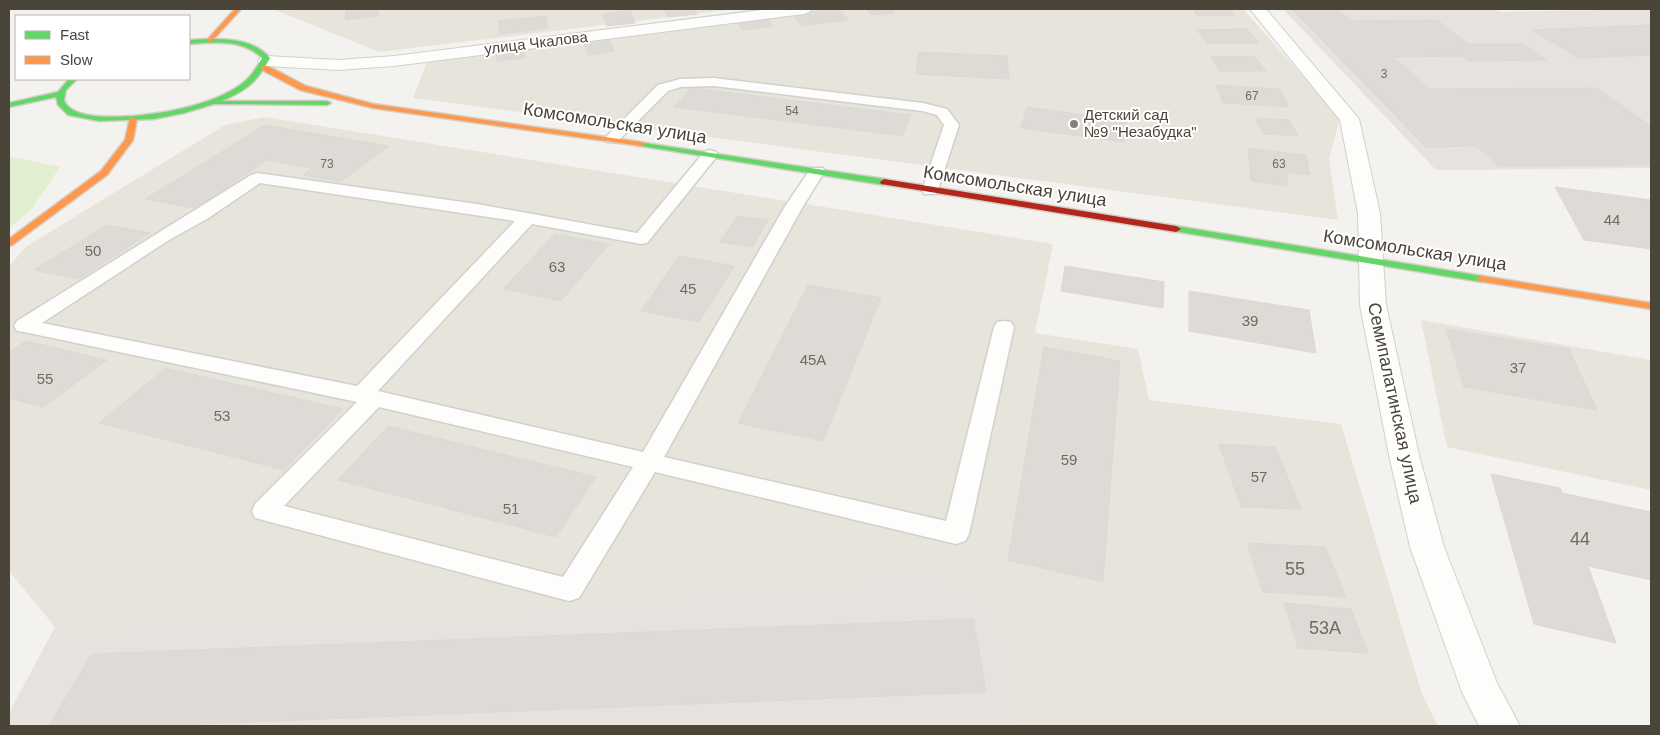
<svg xmlns="http://www.w3.org/2000/svg" width="1660" height="735" font-family="Helvetica,sans-serif">
	<style>
		.residential { fill: #e7e4dc }
		.industrial { fill: #e6e2de }
		.green { fill: #e1eecf }
		.building { fill: #dedbd6; stroke: #dcd9d4 }
		.lines { fill: none; stroke-linecap: round; stroke-linejoin: round }
		.lane-casing { stroke: #d2d0cb; stroke-width: 3 }
		.street-casing { stroke: #d2d0cb; stroke-width: 2 }
		.fast-casing { stroke: #d3cfc5; stroke-width: 3 }
		.slow-casing { stroke: #d3cfc5; stroke-width: 3 }
		.jam-casing { stroke: #d3cfc5; stroke-width: 3 }
		.lane { fill: #fdfdfc; fill-rule: evenodd }
		.street { fill: #fdfdfc; fill-rule: evenodd }
		.fast { fill: #63d668; fill-rule: evenodd }
		.slow { fill: #ff974d; fill-rule: evenodd }
		.jam { fill: #b3261e; fill-rule: evenodd }
		.poi-dot { fill: #868178; stroke: #fff; stroke-width: 2 }
		.labels { text-anchor: middle; stroke-width: 4; stroke-linejoin: round; paint-order: stroke }
		.far-number-label { font-size: 12px; fill: #706a61 }
		.far-street-label { font-size: 15px; fill: #4b4439; stroke: #fff }
		.far-poi-label { font-size: 15px; fill: #4b4439; stroke: #fff; text-anchor: start }
		.number-label { font-size: 15px; fill: #706a61 }
		.street-label { font-size: 18px; fill: #4b4439; stroke: #fff }
		.near-number-label { font-size: 18px; fill: #706a61 }
	</style>
	<rect width="100%" height="100%" fill="#f4f2ee"/>
	<g class="residential">
		<polygon points="273,9 735,9 379,52"/>
		<polygon points="827,9 1243,9 1340,118 1329,159 1338,220 413,98 427,62"/>
		<polygon points="265,117 1053,244 1035,333 1138,349 1149,400 1341,424 1422,694 1438,726 1022,726 999,606 482,613 55,627 9,571 9,266 27,246 225,125"/>
		<polygon points="1421,320 1651,360 1651,490 1447,447"/>
	</g>
	<g class="industrial">
		<polygon points="1283,9 1494,9 1499,12 1651,9 1651,168 1436,170"/>
		<polygon points="940,570 999,606 1022,726 9,726 9,713 55,627 482,613"/>
	</g>
	<polygon class="green" points="9,156 60,167 31,210 9,228"/>
	<g class="building">
		<polygon points="347,9 378,9 377,16 345,20"/>
		<polygon points="664,9 694,9 697,14 668,17"/>
		<polygon points="838,9 848,20 801,26 792,13"/>
		<polygon points="867,9 892,9 895,13 871,15"/>
		<polygon points="1193,9 1229,9 1234,16 1197,15"/>
		<polygon points="1292,9 1336,9 1353,21 1437,20 1468,44 1522,44 1546,60 1468,61 1462,56 1393,57 1430,89 1596,88 1651,126 1651,165 1499,166 1477,146 1426,147"/>
		<polygon points="630,10 635,23 607,26 603,14"/>
		<polygon points="545,16 548,28 500,34 498,21"/>
		<polygon points="767,18 773,26 743,30 737,22"/>
		<polygon points="1651,25 1651,55 1579,58 1532,30"/>
		<polygon points="1247,29 1259,43 1207,43 1197,30"/>
		<polygon points="609,39 614,51 588,55 584,42"/>
		<polygon points="524,50 525,58 496,61 496,53"/>
		<polygon points="919,52 1007,56 1009,79 916,74"/>
		<polygon points="1210,56 1255,57 1266,71 1220,71"/>
		<polygon points="1216,85 1280,89 1289,107 1223,103"/>
		<polygon points="691,88 911,115 902,136 674,107"/>
		<polygon points="1027,107 1126,121 1123,142 1021,128"/>
		<polygon points="1255,118 1289,120 1298,136 1263,134"/>
		<polygon points="265,125 389,146 340,182 303,175 312,168 267,160 224,189 235,191 205,210 145,199"/>
		<polygon points="1248,148 1306,155 1310,175 1286,172 1288,186 1251,181"/>
		<polygon points="1555,187 1651,200 1651,249 1584,240"/>
		<polygon points="737,216 768,220 753,247 720,242"/>
		<polygon points="107,225 150,233 79,279 34,270"/>
		<polygon points="555,234 609,244 561,301 503,289"/>
		<polygon points="679,256 734,266 699,322 641,311"/>
		<polygon points="1065,266 1164,282 1163,308 1061,291"/>
		<polygon points="808,285 881,298 823,441 738,423"/>
		<polygon points="1189,291 1309,310 1316,353 1189,331"/>
		<polygon points="1446,329 1569,349 1597,410 1464,387"/>
		<polygon points="26,341 107,360 43,407 9,398 9,352"/>
		<polygon points="1044,347 1120,361 1103,582 1008,560"/>
		<polygon points="166,368 343,409 284,470 99,423"/>
		<polygon points="388,426 596,477 556,537 338,480"/>
		<polygon points="1219,444 1275,447 1301,509 1241,507"/>
		<polygon points="1491,474 1560,488 1562,493 1651,512 1651,580 1588,566 1616,643 1534,624"/>
		<polygon points="1247,543 1325,547 1346,597 1263,592"/>
		<polygon points="1284,603 1351,609 1368,653 1298,648"/>
		<polygon points="973,619 986,692 154,726 49,726 92,654"/>
	</g>
	<g class="lines">
		<defs>
			<g id="lane">
				<polygon points="714,78 923,103 947,109 959,125 938,190 936,194 924,194 922,190 944,125 937,115 922,111 714,86 681,87 668,91 617,142 607,142 604,139 658,85 680,79"/>
				<path d="M710 150 716 152 718 155 647 243 641 244 532 224 378 391 643 452 784 208 811 168H823L825 171 802 208 664 457 946 521 994 327 997 322 1004 321 1011 322 1014 327 969 534 965 541 956 544 655 472 579 598 569 601 255 518 252 511 255 504 357 402 24 332 17 331 14 326 17 321 251 175 257 173 477 204 637 233 704 152ZM260 183 515 221 357 386 42 323 169 240 207 219ZM379 407 633 467 563 577 284 506Z"/>
			</g>
			<g id="street">
				<polygon points="769,9 812,9 809,12 804,14 394,66 338,70 267,66 261,65 258,61 261,57 267,56 338,60 394,56"/>
				<polygon points="1250,9 1266,9 1359,119 1380,213 1386,305 1419,455 1444,547 1497,683 1520,726 1479,726 1462,692 1410,547 1389,455 1360,305 1358,213 1340,120"/>
			</g>
			<g id="fast">
				<path d="M209 39C231 39 254 40 270 58 256 83 248 89 222 101H327L331 103 327 105 214 104 184 113 154 119 99 121 68 115 58 105 56 97 9 107V103L58 92 69 79H77L66 90 64 100C73 128 161 114 184 108 201 104 219 98 234 89 248 81 255 71 262 58 243 39 214 42 189 44V40Z"/>
				<polygon points="638,142 884,179 888,182 884,185 641,146 638,146"/>
				<polygon points="1176,226 1482,276 1487,279 1482,282 1173,231 1173,227"/>
			</g>
			<g id="slow">
				<polygon points="235,9 241,9 211,42 207,42 207,40"/>
				<polygon points="262,66 268,66 306,86 373,104 641,142 645,144 641,146 373,108 300,90 262,70"/>
				<polygon points="130,117 137,119 133,140 107,175 12,245 9,246 9,239 101,171 125,140"/>
				<polygon points="1482,276 1651,303 1651,309 1478,281 1477,279 1478,277"/>
			</g>
			<polygon id="jam" points="884,179 1176,226 1181,229 1176,232 881,184 880,182"/>
		</defs>
		<use href="#lane" class="lane-casing"/>
		<use href="#street" class="street-casing"/>
		<use href="#fast" class="fast-casing"/>
		<use href="#slow" class="slow-casing"/>
		<use href="#jam" class="jam-casing"/>
		<use href="#lane" class="lane"/>
		<use href="#street" class="street"/>
		<use href="#fast" class="fast"/>
		<use href="#slow" class="slow"/>
		<use href="#jam" class="jam"/>
	</g>
	<circle class="poi-dot" cx="1074" cy="124" r="5"/>
	<g class="labels">
		<g class="far-number-label">
			<text x="1384" y="78">3</text>
			<text x="1252" y="100">67</text>
			<text x="792" y="115">54</text>
			<text x="327" y="168">73</text>
			<text x="1279" y="168">63</text>
		</g>
		<g class="far-street-label">
			<text transform="translate(536 43) rotate(-7)" y="5">улица Чкалова</text>
		</g>
		<g class="far-poi-label">
			<text x="1084" y="120">Детский сад<tspan x="1084" dy="17">№9 "Незабудка"</tspan></text>
		</g>
		<g class="number-label">
			<text x="1612" y="225">44</text>
			<text x="93" y="256">50</text>
			<text x="557" y="272">63</text>
			<text x="688" y="294">45</text>
			<text x="1250" y="326">39</text>
			<text x="813" y="365">45А</text>
			<text x="1518" y="373">37</text>
			<text x="45" y="384">55</text>
			<text x="222" y="421">53</text>
			<text x="1069" y="465">59</text>
			<text x="1259" y="482">57</text>
			<text x="511" y="514">51</text>
		</g>
		<g class="street-label">
			<text transform="translate(615 123) rotate(9)" y="6">Комсомольская улица</text>
			<text transform="translate(1015 186) rotate(9)" y="6">Комсомольская улица</text>
			<text transform="translate(1415 250) rotate(9)" y="6">Комсомольская улица</text>
			<text transform="translate(1395 403) rotate(78)" y="6">Семипалатинская улица</text>
		</g>
		<g class="near-number-label">
			<text x="1580" y="545">44</text>
			<text x="1295" y="575">55</text>
			<text x="1325" y="634">53А</text>
		</g>
	</g>
	<rect width="1660" height="735" fill="none" stroke="#4b4439" stroke-width="20"/>
	<rect x="15" y="15" width="175" height="65" fill="#ffffff" stroke="#b7b4b0"/>
	<rect x="25" y="31" width="25" height="8" fill="#63d668" stroke="#b7b4b0"/>
	<text x="60" y="40" font-size="15" fill="#4b4439">Fast</text>
	<rect x="25" y="56" width="25" height="8" fill="#ff974d" stroke="#b7b4b0"/>
	<text x="60" y="65" font-size="15" fill="#4b4439">Slow</text>
</svg>
